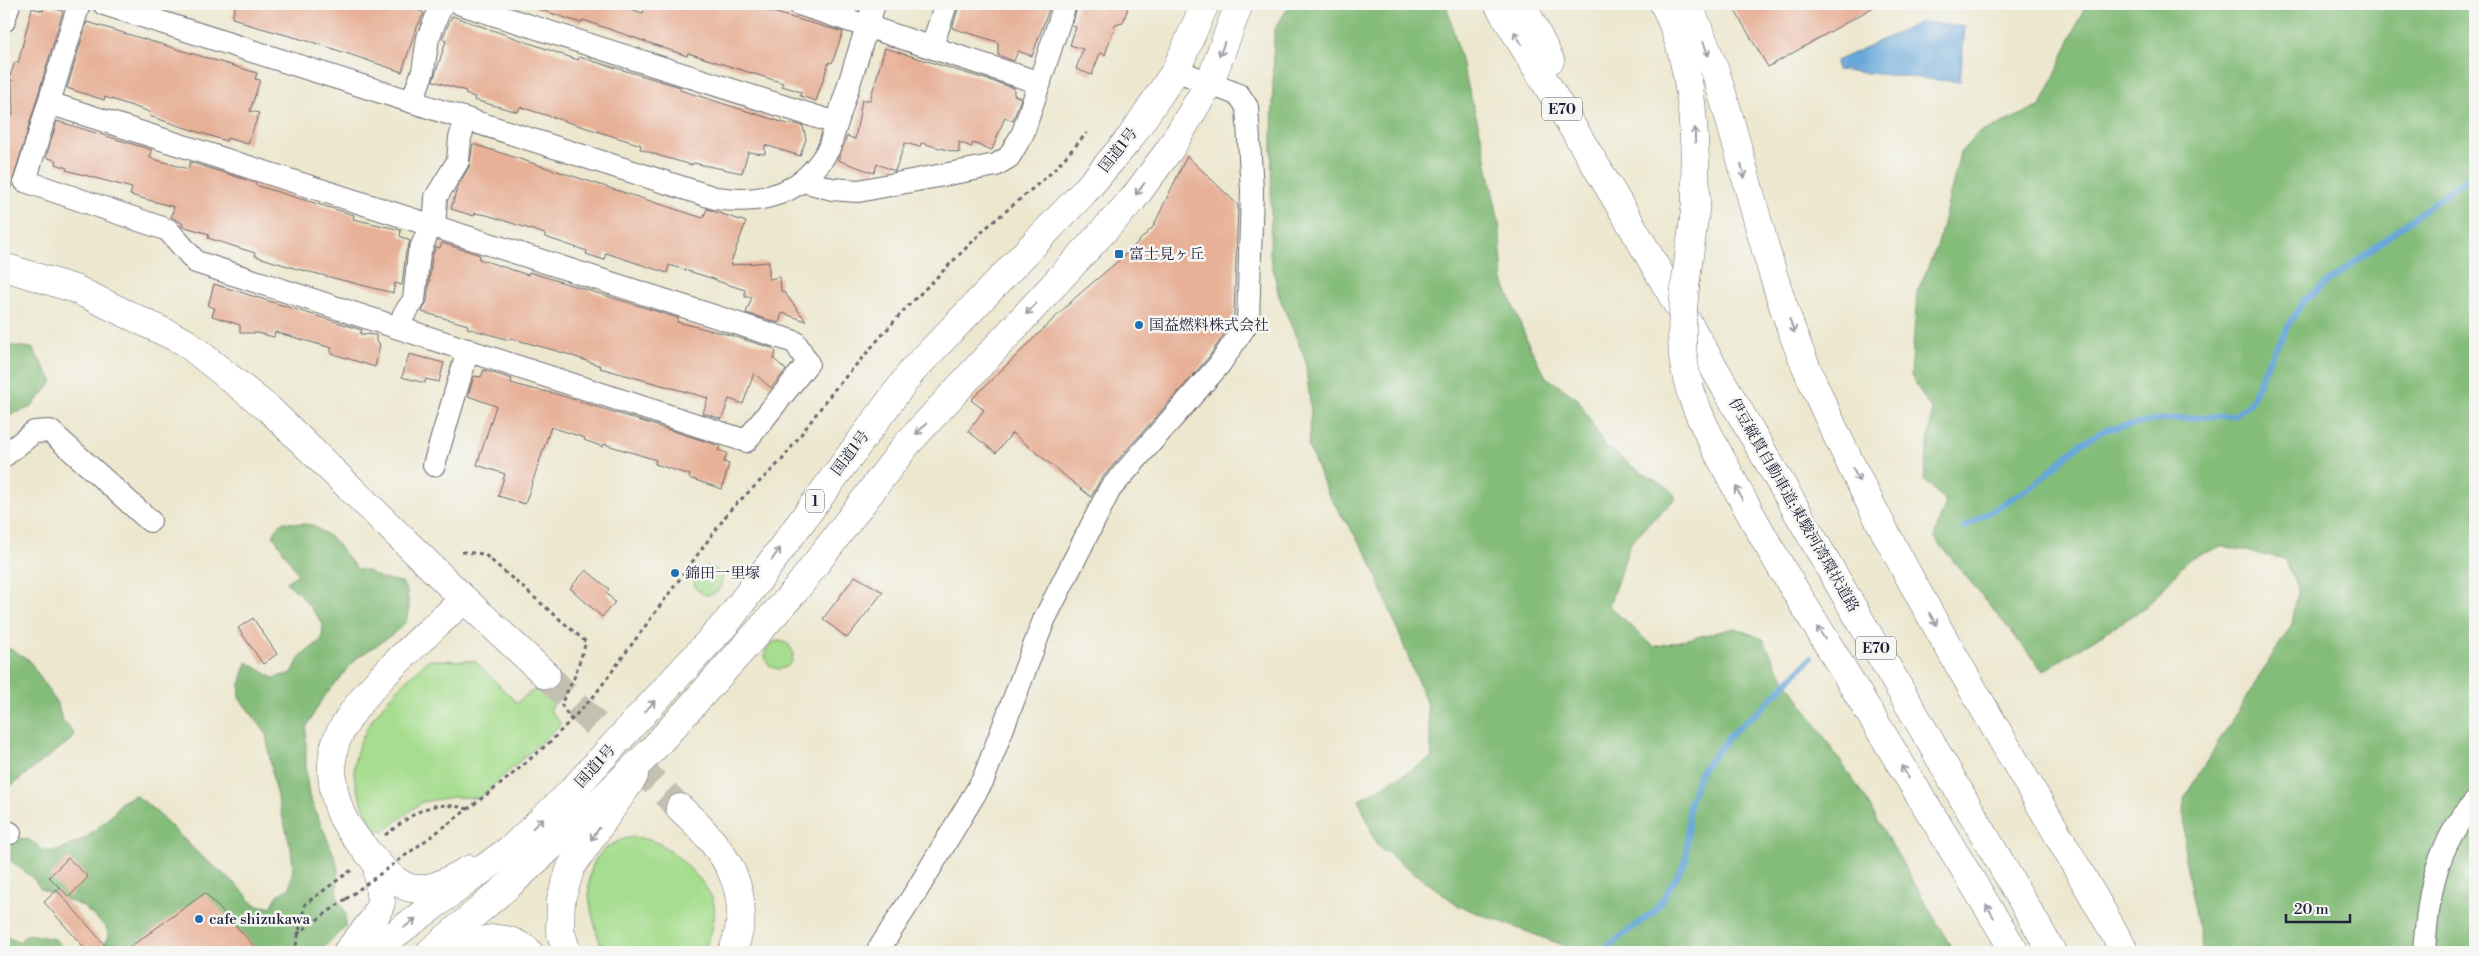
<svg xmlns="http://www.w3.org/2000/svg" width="2479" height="956" font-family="'Libre Bodoni','Noto Serif JP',serif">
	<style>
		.green { fill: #a6dd8e; stroke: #648064 }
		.forest { fill: #84bc79; stroke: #536f5a }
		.water { fill: #68a7da; stroke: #45648a }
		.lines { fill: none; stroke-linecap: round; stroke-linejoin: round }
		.stream { stroke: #68a7da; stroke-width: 6 }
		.building { fill: #e7b097 }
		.secondary-tunnel { stroke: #c4c0b1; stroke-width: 28; stroke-dasharray: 28 14; stroke-linecap: butt }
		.street-casing { stroke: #69676e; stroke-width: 24 }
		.secondary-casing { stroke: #69676e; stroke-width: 29 }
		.highway-casing { stroke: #69676e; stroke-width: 29 }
		.path { stroke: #69676e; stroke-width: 3; stroke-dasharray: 4 4; stroke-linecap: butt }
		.street { stroke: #fff; stroke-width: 22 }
		.secondary { stroke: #fff; stroke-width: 28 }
		.highway { stroke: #fff; stroke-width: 28 }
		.highway-bridge-casing { stroke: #69676e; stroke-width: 29; stroke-linecap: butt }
		.path-bridge { stroke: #69676e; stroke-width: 3; stroke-dasharray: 4 4; stroke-linecap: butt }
		.highway-bridge { stroke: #fff; stroke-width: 28 }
		.oneway { stroke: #9c9ca7 }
		.poi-dot { fill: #1f6fb2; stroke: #f6f6f2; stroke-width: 2 }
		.labels { text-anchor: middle; stroke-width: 5; stroke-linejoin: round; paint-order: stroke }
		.shield { fill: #f6f6f2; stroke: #626272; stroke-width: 1 }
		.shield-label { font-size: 14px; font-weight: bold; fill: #22223b }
		.street-label { font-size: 15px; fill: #22223b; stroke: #f6f6f2 }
		.poi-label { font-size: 15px; fill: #22223b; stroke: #f6f6f2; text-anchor: start }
	</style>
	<rect width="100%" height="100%" fill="#f6f6f2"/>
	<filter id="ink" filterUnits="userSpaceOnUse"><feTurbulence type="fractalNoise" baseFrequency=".02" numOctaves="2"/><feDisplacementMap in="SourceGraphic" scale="10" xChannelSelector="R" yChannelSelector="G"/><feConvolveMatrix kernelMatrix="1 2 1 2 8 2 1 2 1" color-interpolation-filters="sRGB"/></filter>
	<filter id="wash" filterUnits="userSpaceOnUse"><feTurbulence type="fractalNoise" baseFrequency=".0096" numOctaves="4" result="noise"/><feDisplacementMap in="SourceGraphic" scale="20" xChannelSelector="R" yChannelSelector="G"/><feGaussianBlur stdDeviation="1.12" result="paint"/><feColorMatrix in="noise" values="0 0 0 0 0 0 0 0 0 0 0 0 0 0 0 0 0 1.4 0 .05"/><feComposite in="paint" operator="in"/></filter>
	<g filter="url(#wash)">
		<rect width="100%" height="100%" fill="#ece7ce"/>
		<g class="green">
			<circle cx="708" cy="581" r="14"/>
			<circle cx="779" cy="655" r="14"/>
			<path d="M428 660 475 661 517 703 529 693 545 685 558 698 550 710 561 724 479 798 453 797 422 802 383 832 375 830C367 814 359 798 355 780 347 735 397 688 428 660Z"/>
			<path d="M632 837C641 838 649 839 658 843 675 852 711 885 714 905 716 921 711 938 702 952H603C589 908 570 851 632 837Z"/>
		</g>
		<g class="forest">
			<polygon points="1290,4 1446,4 1482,139 1499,223 1503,281 1529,345 1546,377 1578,399 1604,445 1636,469 1670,489 1676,498 1631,541 1609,606 1654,647 1735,628 1763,639 1776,665 1863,795 1954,952 1568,952 1565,946 1459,906 1377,845 1359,800 1432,758 1427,705 1369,557 1329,496 1308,446 1311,411 1305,359 1279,296 1270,255 1274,31"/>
			<polygon points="2086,4 2475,4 2475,952 2203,952 2185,860 2184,798 2292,624 2298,590 2285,559 2223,546 2189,559 2145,608 2043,671 1934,537 1946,502 1924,479 1932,411 1911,376 1917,292 1938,244 1960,153 1977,134 2041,106"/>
			<polygon points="4,345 32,348 53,382 30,408 4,416"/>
			<path d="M284 522 312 525 332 538 357 569 368 571 380 578 402 582 407 592 409 608 406 622 393 634 357 658 322 699 306 728V773L309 796 335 857 338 869 337 896 346 915 345 927 319 952H95L109 938 106 927 82 906 41 889 33 878 11 861V847L15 839C28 837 34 842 43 851H58L87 837 113 814 120 803 135 795C157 810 173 829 192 847 211 867 239 882 254 905L271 907 278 895 290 888 293 867 291 848 274 785 266 733 239 698 240 684 247 662 273 678 292 673 300 657 322 639 323 624 300 594 286 582 298 574 273 535 278 526Z"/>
			<polygon points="7,648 15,651 29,660 58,705 62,720 74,732 72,739 12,785 4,789 4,651"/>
			<polygon points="28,934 55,939 66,952 4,952 4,936 19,942"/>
		</g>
		<polygon class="water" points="1921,22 1965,27 1960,82 1837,70 1836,61"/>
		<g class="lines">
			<g class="stream">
				<polyline points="1963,528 2033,486 2080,444 2105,430 2157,420 2235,415 2249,404 2271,356 2303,301 2475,172"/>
				<polyline points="1600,952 1655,911 1686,861 1689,804 1700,772 1733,732 1762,708 1811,658"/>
			</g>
		</g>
		<g id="blocks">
			<g class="building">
				<polygon points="236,4 414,4 413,7 424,13 415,31 402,72 322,45 243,23 243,21 232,18"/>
				<polygon points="532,4 614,4 643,13 646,4 744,4 843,32 832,63 829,62 816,101 800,96 801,92 782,86 783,83 688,53 687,56 583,20 581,23 532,7"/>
				<polygon points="967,4 1051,4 1032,56 1018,51 1014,61 998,55 998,42 952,28 959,6"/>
				<polygon points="1078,4 1129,4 1123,23 1115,25 1105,55 1100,53 1092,75 1076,69 1083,49 1070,45 1076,27 1072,26"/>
				<polygon points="1731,4 1879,4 1768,67"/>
				<polygon points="44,6 63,11 9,193 4,192 4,113 13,115 12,80 9,79 15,62 18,63 32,8 43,11"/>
				<polygon points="452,16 578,60 579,57 680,87 680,90 791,125 792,123 803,126 806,139 800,156 765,145 765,154 748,152 742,173 693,163 692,165 660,156 640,149 641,145 520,107 518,112 474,100 475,97 465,94 466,91 433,81 446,41 442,39"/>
				<polygon points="87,22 257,73 255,79 260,80 250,111 259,113 248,144 227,138 226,141 149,116 150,112 105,97 104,100 67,88"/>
				<polygon points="885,48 1014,88 1014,95 1021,98 1013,121 1005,117 992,150 973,143 971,147 959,142 959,153 921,143 920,147 905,143 895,171 877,164 874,173 838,160 847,136 855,139 862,100 870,100"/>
				<polygon points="57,121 152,150 150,158 188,169 190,162 256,183 255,185 354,215 353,219 401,230 400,236 410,241 406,252 402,285 395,283 393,293 294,268 255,256 255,253 208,238 209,234 182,226 182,223 171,217 174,207 130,195 132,188 66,170 67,168 56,164 57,161 46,157"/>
				<polygon points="473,144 703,218 707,209 746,222 730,265 769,262 769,279 780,277 781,291 785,293 806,321 782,313 779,323 746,313 752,297 745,297 745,290 717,281 717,280 669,265 667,273 606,253 604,260 586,254 587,251 545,237 545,234 487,215 475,213 474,216 451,209 457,188 469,167"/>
				<polygon points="1187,156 1238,205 1234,315 1230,325 1209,357 1100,480 1091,497 1012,433 996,453 968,431 984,410 971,400 1076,297 1124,256 1153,227"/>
				<polygon points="442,243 480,255 479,259 528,275 529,272 678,318 677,322 726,334 772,348 776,352 774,359 786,370 771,388 754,373 743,404 729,399 722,419 703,413 708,398 600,368 601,366 564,353 510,338 509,340 467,328 468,325 422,312 427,301 432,256 436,247 440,248"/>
				<polygon points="214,284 362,330 360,334 376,335 376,342 380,344 375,367 330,353 332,348 275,332 274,337 257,333 240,333 240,325 212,316 215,308 208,306"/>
				<polygon points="409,354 444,363 439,382 426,379 425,383 402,377"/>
				<polygon points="484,370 512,379 511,383 528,388 553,393 720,446 718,450 727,453 724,462 729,464 722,489 689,478 690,475 655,464 656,460 604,444 603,447 584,440 585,438 551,427 525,504 498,496 505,474 477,465 496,406 468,396 474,376 481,377"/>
				<polygon points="586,570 609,589 606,593 615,602 602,617 570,588"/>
				<polygon points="855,576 883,592 847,638 823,619"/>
				<polygon points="253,618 277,654 263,664 238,628"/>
				<polygon points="68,858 88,877 69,897 49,877"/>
				<polygon points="57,890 111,952 88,952 44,902"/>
				<polygon points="205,893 260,952 123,952"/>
			</g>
		</g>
	</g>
	<g filter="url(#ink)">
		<use href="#blocks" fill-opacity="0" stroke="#69676e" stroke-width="1"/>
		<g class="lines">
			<polyline class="secondary-tunnel" points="546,675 680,808"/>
			<defs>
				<g id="street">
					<path d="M104 4 715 198C764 205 804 194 829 148L874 4"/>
					<polyline points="461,4 836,123"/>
					<polyline points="799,4 1040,83"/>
					<polyline points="4,21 9,4"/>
					<polyline points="932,46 946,4"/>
					<polyline points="412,101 423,71 428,38 442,4"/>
					<polyline points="49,103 795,342 808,363 746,441 196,262 168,230 25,181 79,4"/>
					<polyline points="803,181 832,189 858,191 996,165 1009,157 1023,133 1065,4"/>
					<polyline points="399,328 404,314 414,300 419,253 435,215 436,197 458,161 460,138 466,119"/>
					<polyline points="4,456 34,432 50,431 150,521"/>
					<polyline points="434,465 468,350"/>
					<polyline points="4,830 10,833"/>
					<polyline points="877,952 917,890 983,780 1044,620 1110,489 1219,365 1248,322 1252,191 1247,107 1239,95 1176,70"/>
					<path d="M2424 952C2428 895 2435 846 2475 802"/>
				</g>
				<g id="secondary">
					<polyline points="4,267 75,289 185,342 270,410 464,599 546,675"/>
					<path d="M464 599C423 639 361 687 337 739 328 762 332 792 341 814 349 832 385 876 403 885 425 897 451 879 470 869"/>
					<path d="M680 808C723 847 758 892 732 952"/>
					<polyline points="347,952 374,919 381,903 377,865"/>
					<path d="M461 952C485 935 506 933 529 952"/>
					<polyline points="567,952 560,930 561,899 571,867 634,776"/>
				</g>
				<g id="highway">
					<polyline points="1498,4 1625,214 2052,952"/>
					<polyline points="1522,4 1550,60"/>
					<path d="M1664 4C1694 66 1695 134 1696 202"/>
					<path d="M1688 4C1698 28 1709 53 1717 77 1748 175 1767 275 1807 369 1894 573 2018 759 2125 952"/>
					<polyline points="371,952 513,847 567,796 728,621 913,370 1085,191 1130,138 1176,70 1205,4"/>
					<polyline points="430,952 510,884 591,810 652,750 795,591 907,444 1133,199 1170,149 1210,82 1239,4"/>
				</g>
			</defs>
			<use href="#street" class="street-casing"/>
			<use href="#secondary" class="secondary-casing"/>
			<use href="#highway" class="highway-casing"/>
			<g class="path">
				<polyline points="462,552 484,554 586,642 574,678 561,704 571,720"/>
				<polyline points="448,824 502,783 550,742 594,696 731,509 782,460 834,390 905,309 987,227 1051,173 1087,133"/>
				<path d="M385 835C416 813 428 798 468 809"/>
				<polyline points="297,934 346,899"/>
				<polyline points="292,952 295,950 305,904 353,869"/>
			</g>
			<use href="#street" class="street"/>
			<use href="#secondary" class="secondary"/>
			<use href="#highway" class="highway"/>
			<defs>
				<path id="highway-bridge" d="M1696 202C1691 249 1677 319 1684 364 1690 401 1708 434 1725 466 1743 501 1762 535 1782 569L2015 952"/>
			</defs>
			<use href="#highway-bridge" class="highway-bridge-casing"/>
			<polyline class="path-bridge" points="346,899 448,824"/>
			<use href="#highway-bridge" class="highway-bridge"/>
		</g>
		<defs><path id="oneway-shaft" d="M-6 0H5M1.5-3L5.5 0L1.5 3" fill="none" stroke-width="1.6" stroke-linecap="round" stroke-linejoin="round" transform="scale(1.25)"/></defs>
		<g class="oneway">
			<use href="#oneway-shaft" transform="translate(1518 38) rotate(-121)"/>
			<use href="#oneway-shaft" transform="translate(1222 49) rotate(110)"/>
			<use href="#oneway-shaft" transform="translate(1706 49) rotate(69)"/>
			<use href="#oneway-shaft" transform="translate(1695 135) rotate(-91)"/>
			<use href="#oneway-shaft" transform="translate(1743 171) rotate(75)"/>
			<use href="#oneway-shaft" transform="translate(1140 189) rotate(127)"/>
			<use href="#oneway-shaft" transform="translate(1031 309) rotate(133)"/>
			<use href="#oneway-shaft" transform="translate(1792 326) rotate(70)"/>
			<use href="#oneway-shaft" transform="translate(921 429) rotate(133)"/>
			<use href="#oneway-shaft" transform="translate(1856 475) rotate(64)"/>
			<use href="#oneway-shaft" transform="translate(1739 493) rotate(-117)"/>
			<use href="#oneway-shaft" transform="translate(776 554) rotate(-54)"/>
			<use href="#oneway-shaft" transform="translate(1933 619) rotate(60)"/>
			<use href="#oneway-shaft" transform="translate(1821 633) rotate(-121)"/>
			<use href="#oneway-shaft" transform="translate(650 706) rotate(-48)"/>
			<use href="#oneway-shaft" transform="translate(1905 772) rotate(-121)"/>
			<use href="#oneway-shaft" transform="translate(538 823) rotate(-43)"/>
			<use href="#oneway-shaft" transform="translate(595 834) rotate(125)"/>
			<use href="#oneway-shaft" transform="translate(1990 911) rotate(-121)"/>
			<use href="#oneway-shaft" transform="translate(410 923) rotate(-37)"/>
		</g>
	</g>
	<g class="poi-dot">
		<rect x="1114" y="249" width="10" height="10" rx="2.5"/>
		<circle cx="1139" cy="325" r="5"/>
		<circle cx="675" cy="573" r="5"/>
		<circle cx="199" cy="919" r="5"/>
	</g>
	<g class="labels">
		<g class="shield">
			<rect x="1542" y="97.5" width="40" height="23" rx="4"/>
			<rect x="806" y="489.5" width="18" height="23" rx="4"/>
			<rect x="1856" y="636.5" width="40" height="23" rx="4"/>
		</g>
		<g class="shield-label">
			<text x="1562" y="114">E70</text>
			<text x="815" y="506">1</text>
			<text x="1876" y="653">E70</text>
		</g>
		<g class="street-label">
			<text transform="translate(1118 150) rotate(-52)" y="5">国道1号</text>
			<text transform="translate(850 453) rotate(-53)" y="5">国道1号</text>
			<text transform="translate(1794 505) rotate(60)" y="5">伊豆縦貫自動車道;東駿河湾環状道路</text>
			<text transform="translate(595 766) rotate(-48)" y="5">国道1号</text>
		</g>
		<g class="poi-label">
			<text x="1129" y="259">富士見ヶ丘</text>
			<text x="1149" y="330">国益燃料株式会社</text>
			<text x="685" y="578">錦田一里塚</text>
			<text x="209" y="924">cafe shizukawa</text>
		</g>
	</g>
	<rect width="2479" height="956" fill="none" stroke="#f6f6f2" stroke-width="20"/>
	<path d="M2286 914v8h64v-8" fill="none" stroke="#22223b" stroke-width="2.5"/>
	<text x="2294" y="914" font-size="15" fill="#22223b" stroke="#f6f6f2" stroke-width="4" paint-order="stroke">20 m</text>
</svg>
